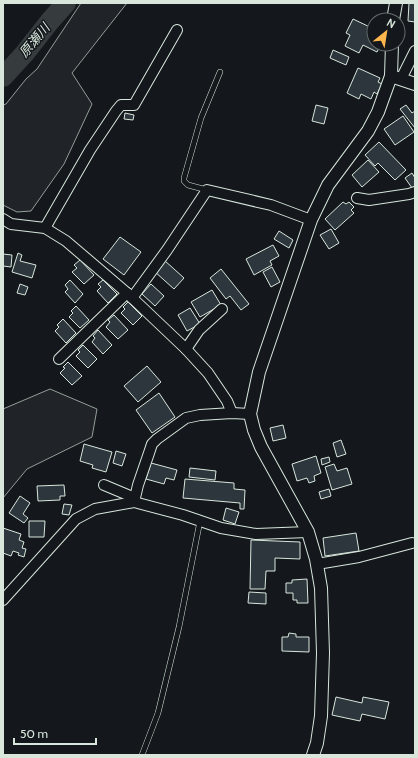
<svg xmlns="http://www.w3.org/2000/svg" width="418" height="758" font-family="Cabin,'Noto Sans JP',sans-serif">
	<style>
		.green { fill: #202428; stroke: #939e99 }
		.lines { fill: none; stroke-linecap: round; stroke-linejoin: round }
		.river { stroke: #363b3e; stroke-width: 20 }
		.building { fill: #2c363c; stroke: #d8e6dc }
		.service-casing { stroke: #d8e6dc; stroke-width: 6 }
		.minor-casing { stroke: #d8e6dc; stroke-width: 12 }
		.tertiary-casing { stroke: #d8e6dc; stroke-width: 14 }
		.service { stroke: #14181c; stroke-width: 5 }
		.minor { stroke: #14181c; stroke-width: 10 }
		.tertiary { stroke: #14181c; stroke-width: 12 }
		.labels { text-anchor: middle; stroke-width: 3; stroke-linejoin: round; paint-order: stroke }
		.water-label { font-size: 13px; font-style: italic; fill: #d8e6dc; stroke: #14181c }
	</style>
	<rect width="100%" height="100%" fill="#14181c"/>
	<g class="green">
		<polygon points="81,3 127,3 72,73 92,104 64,164 31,211 17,212 3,205 3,105 6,104 26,79 37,69"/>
		<polygon points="50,389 97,409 92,437 27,469 3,498 3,409"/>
	</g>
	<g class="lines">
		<polyline class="river" points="3,77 25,53 50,21 66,3"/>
	</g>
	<g class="building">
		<polygon points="409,3 415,3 415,22 408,21"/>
		<polygon points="353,19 374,29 374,44 381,44 377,52 363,45 359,53 345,46 350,35 346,33"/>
		<polygon points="333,50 349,57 346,65 330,58"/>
		<polygon points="358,68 380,78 378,82 382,84 377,94 374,92 371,99 361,94 359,99 347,93"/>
		<polygon points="316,105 328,108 324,124 312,121"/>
		<polygon points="406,105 412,113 415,111 415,128 400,109"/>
		<polygon points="125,113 134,115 133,120 124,119"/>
		<polygon points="403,116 414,132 395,145 384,129"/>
		<polygon points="379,142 406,170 395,180 378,163 375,166 365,155"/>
		<polygon points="368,160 379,172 362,187 352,175"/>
		<polygon points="412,173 415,178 415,186 412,188 405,178"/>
		<polygon points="343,202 346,204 349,202 354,207 351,210 354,213 335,230 325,219"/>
		<polygon points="331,229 339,243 329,249 320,235"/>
		<polygon points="279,231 293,240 289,248 274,239"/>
		<polygon points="120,237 141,252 124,275 103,259"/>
		<polygon points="273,245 279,256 270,261 272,265 254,275 246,259"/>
		<polygon points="18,253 22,255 20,261 36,265 32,278 12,272"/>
		<polygon points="3,254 12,255 11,267 3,266"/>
		<polygon points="80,260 94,275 84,284 72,272 77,268 74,265"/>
		<polygon points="164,260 184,278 174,289 154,271"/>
		<polygon points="272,267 280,282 271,287 263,272"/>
		<polygon points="221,269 249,304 241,310 230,296 226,299 210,278"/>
		<polygon points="70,280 83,294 75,303 65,292 68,289 65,285"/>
		<polygon points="103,280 117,294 108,303 97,291 101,287 98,284"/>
		<polygon points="20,284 28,287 25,295 17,293"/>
		<polygon points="151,284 164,296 155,306 142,294"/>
		<polygon points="212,290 221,305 200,317 191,302"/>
		<polygon points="128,302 142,316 133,325 121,313 125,309 123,307"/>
		<polygon points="76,306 89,320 80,328 69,317 73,313 71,311"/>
		<polygon points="190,308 200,324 187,331 178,315"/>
		<polygon points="114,315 128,330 118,339 106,327 110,322 108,320"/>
		<polygon points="63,319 76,333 66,343 55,331 59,327 57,325"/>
		<polygon points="98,330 112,345 103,354 92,342 95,338 93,336"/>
		<polygon points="83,345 97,359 88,368 76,356 80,352 78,350"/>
		<polygon points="68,362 82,376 72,385 60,373 65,368 63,367"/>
		<polygon points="147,366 161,382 138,402 124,386"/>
		<polygon points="159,393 175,417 152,433 136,410"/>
		<polygon points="283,425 286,438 273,441 270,428"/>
		<polygon points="341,440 346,454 337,457 333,443"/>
		<polygon points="84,444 112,452 106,472 92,468 93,465 80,461"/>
		<polygon points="116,451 126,454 122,466 113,463"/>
		<polygon points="316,456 321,473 314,476 315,481 309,483 307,478 297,481 292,464"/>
		<polygon points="329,457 330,462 322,465 321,459"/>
		<polygon points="151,463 177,470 174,480 166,478 164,484 146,479"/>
		<polygon points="334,464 337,471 347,468 352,484 332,490 325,467"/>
		<polygon points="190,468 216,471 215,480 189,477"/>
		<polygon points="185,479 234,483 234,489 245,490 244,509 240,509 240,503 183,498"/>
		<polygon points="64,485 65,496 60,496 60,500 38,501 37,486"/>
		<polygon points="329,489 331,496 321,499 319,492"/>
		<polygon points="20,496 30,503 23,514 28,518 24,523 9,513"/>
		<polygon points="64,504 72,505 69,515 62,514"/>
		<polygon points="226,508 239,512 235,524 223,520"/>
		<polygon points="29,521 45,521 44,537 29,537"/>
		<polygon points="3,528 21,534 19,540 24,542 22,548 26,549 24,557 18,555 19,553 13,551 11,556 3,553"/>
		<polygon points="356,533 359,551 325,556 323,538"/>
		<polygon points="251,540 300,542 300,559 275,558 275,571 266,571 265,589 250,589"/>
		<polygon points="307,579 308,603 297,603 297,600 293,600 293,593 286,593 286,583 292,583 292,580"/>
		<polygon points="249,592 266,593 266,604 248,603"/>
		<polygon points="289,633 296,634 296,637 309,637 309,652 282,651 282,637 288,637"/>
		<polygon points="336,697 362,703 363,697 389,702 385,719 362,714 360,721 332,715"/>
	</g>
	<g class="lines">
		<defs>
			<g id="service">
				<polyline points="207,190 188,185 184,181 184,178 201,118 220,72"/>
				<polyline points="142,755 158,713 179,627 200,521"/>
			</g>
			<g id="minor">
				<polyline points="401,79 415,51"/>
				<polyline points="357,198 369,200 409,194 415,192"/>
				<polyline points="3,219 11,224 45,228 66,241 127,293 186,349 208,373 227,401 232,413"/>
				<polyline points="45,228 90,150 116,111 121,105 134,105 177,30"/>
				<polyline points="132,298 167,250 207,190 271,205 311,220"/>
				<polyline points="186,349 199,330 222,309"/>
				<polyline points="59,359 127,293"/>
				<polyline points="104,485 135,498"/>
				<polyline points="134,502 138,485 149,453 152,444 157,439 186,418 200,415 232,413 250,414"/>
				<polyline points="317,564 359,557 412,543"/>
				<polyline points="3,600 76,519 95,509 134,502 183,515 221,528 256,534 308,532"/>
			</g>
			<g id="tertiary">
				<polyline points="393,20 396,3"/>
				<polyline points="391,76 415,84"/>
				<polyline points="313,755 317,743 321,716 323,653 321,588 316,559 308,532 261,447 254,430 250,414 259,372 311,220 328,185 368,131 378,112 391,76 392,44"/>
			</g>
		</defs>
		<use href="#service" class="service-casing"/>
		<use href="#minor" class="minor-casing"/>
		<use href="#tertiary" class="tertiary-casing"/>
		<use href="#service" class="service"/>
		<use href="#minor" class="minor"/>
		<use href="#tertiary" class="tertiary"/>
	</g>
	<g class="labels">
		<g class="water-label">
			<text transform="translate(34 40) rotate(-50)" y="5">原瀬川</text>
		</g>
	</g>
	<rect width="418" height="758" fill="none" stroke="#d8e6dc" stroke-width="8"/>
	<g transform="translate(386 32) rotate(30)"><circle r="19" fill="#14181c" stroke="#626a69"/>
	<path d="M0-3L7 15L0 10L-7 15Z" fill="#ffb74d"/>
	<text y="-6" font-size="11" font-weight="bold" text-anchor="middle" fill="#d8e6dc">N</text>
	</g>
	<path d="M14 738v6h82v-6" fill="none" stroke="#d8e6dc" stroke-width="2"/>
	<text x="20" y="738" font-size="12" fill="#d8e6dc" stroke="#14181c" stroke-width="3" paint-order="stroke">50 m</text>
</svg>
